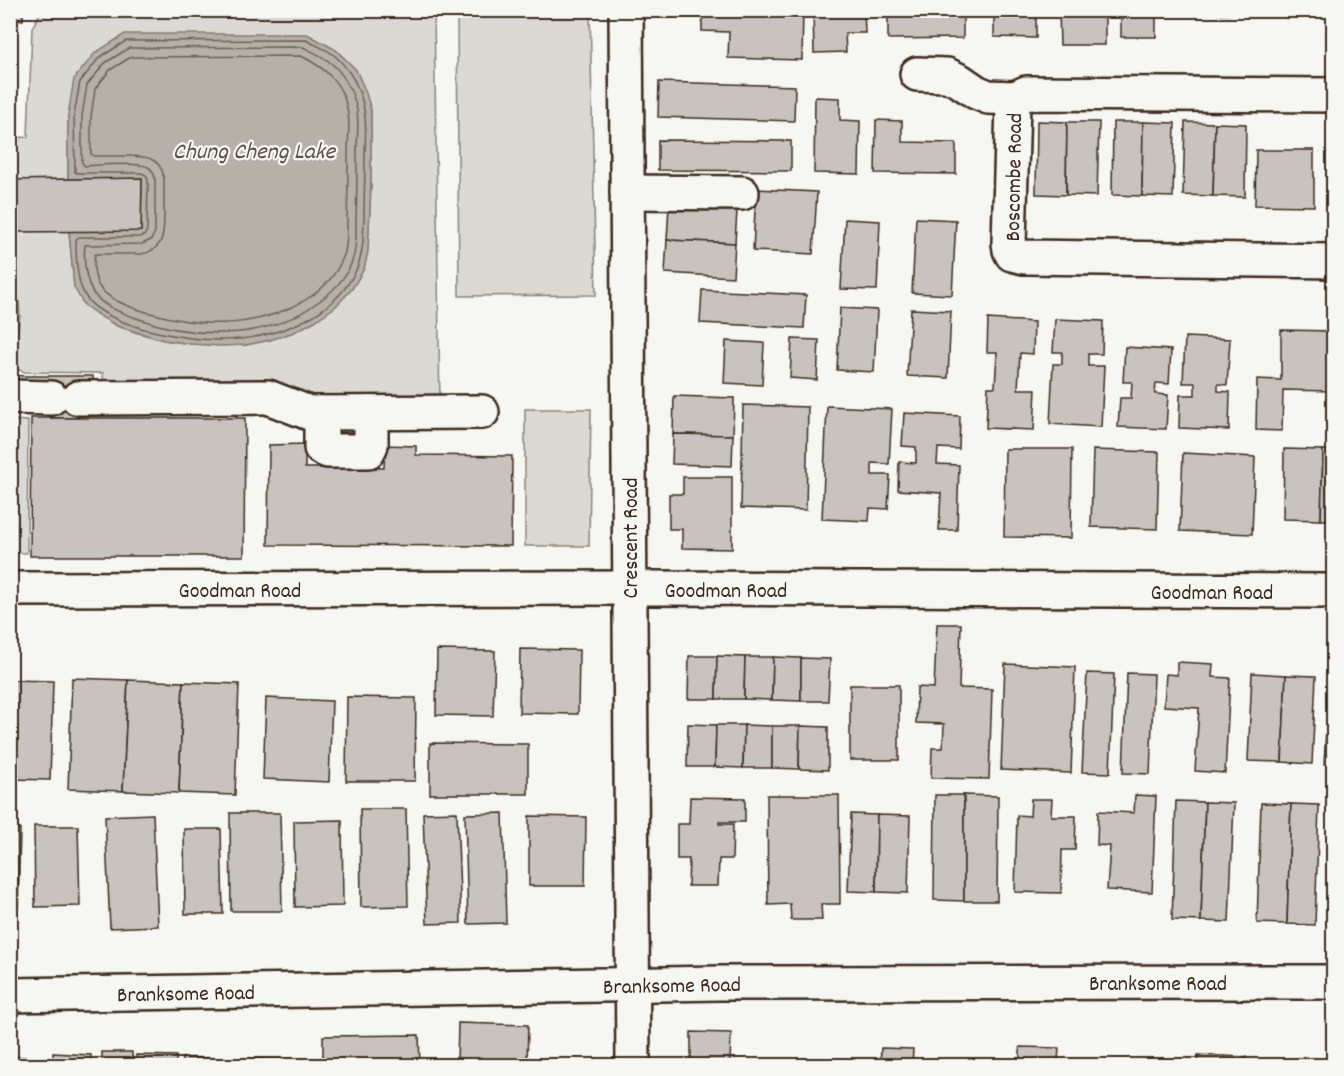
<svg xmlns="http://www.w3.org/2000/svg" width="1344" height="1076" font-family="Dekko,sans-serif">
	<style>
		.green { fill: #dad9d3; stroke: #8a8278; stroke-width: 1.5 }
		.water { fill: #b6b0a9; stroke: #857a71; stroke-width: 1.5 }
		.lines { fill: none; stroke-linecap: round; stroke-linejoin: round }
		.shore { stroke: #6c6056; stroke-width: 1.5 }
		.building { fill: #c8c3be; stroke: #3b2a1e; stroke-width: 1.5 }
		.minor-casing { stroke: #3b2a1e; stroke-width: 38 }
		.minor { stroke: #f6f6f2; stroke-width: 33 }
		.labels { text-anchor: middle; stroke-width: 4.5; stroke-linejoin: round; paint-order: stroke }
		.street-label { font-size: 22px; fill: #3b2a1e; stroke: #f6f6f2 }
		.water-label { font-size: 24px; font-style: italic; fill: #605248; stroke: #f6f6f2 }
	</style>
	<rect width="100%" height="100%" fill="#f6f6f2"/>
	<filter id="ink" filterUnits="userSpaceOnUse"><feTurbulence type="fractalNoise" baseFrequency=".0167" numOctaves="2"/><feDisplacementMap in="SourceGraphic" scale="12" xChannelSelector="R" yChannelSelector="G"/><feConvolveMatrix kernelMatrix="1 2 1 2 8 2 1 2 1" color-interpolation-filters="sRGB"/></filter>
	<g filter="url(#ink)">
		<g class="green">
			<polygon points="42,10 434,11 440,408 104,393 103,373 25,372 11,367 12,352 16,341 20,317 18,285 11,263 11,232 69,231 74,287 117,326 138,333 164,340 191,344 246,345 270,340 294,332 315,321 364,269 368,251 371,183 371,110 356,70 336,50 307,34 68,115 68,179 11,180 11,138 28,137 32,28"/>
			<polygon points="457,11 590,11 596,295 459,296"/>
			<polygon points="525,409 591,409 589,546 525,546"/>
			<polygon points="11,420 28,421 27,553 11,553"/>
		</g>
		<polygon class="water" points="125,34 307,34 336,50 356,70 365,90 371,110 371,183 369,230 368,251 364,269 352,289 335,307 315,321 294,332 270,340 246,345 220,346 191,344 164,340 117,326 98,315 84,305 74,287 69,231 141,231 142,179 68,179 68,115 74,79 95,53"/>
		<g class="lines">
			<g class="shore">
				<path d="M306 40C315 45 326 49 334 55 350 69 361 89 364 110 367 124 365 140 365 155 365 176 364 197 364 218 363 235 364 252 357 268 335 318 272 340 220 340 195 340 169 335 144 329 127 324 100 314 88 300 76 285 76 257 76 239L79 237H140L145 235 147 230 148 180 146 175 141 173H77L75 172 74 115 80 82 99 58 126 41Z"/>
				<path d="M129 48 303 47C311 51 320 55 327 60 343 71 353 91 357 110 359 123 357 138 357 151 357 174 357 196 356 219 356 234 357 250 351 264 344 281 330 294 315 304 265 341 193 339 136 318 122 313 102 306 93 293 86 282 83 259 85 245L142 244 151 240 155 232V179C154 174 153 170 148 167 140 162 97 165 85 166L82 163V116L87 85 105 63Z"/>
				<path d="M131 57 301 56C326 68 344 84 348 113 350 126 348 141 348 154 348 175 348 196 347 218 347 232 348 249 341 262 332 281 315 296 296 305 248 329 200 327 150 313 135 309 111 301 101 289 94 281 93 265 95 254H141C165 250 164 232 164 213 164 202 164 190 164 179 161 155 143 156 123 156 113 156 103 156 94 156L91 154V117L95 89 110 70Z"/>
			</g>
		</g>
		<g class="building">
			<polygon points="10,10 23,10 23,20 10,19"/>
			<polygon points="702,10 803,10 802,60 728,58 729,32 702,31"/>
			<polygon points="813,10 864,10 865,33 845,33 846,52 814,53"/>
			<polygon points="888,10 963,10 963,38 888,39"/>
			<polygon points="994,10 1036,10 1036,38 994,37"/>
			<polygon points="1059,10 1105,10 1105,45 1060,45"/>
			<rect x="1121" y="10" width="35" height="27"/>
			<polygon points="1172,10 1228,10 1228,14"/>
			<polygon points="659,82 795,86 794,121 658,117"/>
			<polygon points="815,97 840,98 840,120 860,121 859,174 814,173"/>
			<polygon points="876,120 902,121 902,142 956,143 956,174 875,173"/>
			<polygon points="1037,121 1067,122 1066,195 1036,194"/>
			<polygon points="1067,122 1099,122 1097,196 1066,195"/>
			<polygon points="1113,122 1143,122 1142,196 1112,195"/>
			<polygon points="1143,122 1175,123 1173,197 1142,196"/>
			<polygon points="1185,122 1215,123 1213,196 1183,195"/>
			<polygon points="1215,123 1246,124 1245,197 1213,196"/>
			<polygon points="658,140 791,141 791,171 658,170"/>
			<polygon points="1256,150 1314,150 1314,206 1255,205"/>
			<polygon points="142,178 141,231 10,232 10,180"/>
			<polygon points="756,189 817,192 813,254 753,251"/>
			<polygon points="669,206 737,210 735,243 667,240"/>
			<polygon points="916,218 956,220 952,295 912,293"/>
			<polygon points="845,219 880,221 877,290 841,289"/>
			<polygon points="667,240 735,243 733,277 665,273"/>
			<polygon points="10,269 16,286 17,317 14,334 10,341"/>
			<polygon points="702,290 806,295 804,328 700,323"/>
			<polygon points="840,308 877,310 874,372 837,370"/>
			<polygon points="911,309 951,311 948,378 907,376"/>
			<polygon points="988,319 1034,322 1033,354 1020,353 1018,389 1036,389 1034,430 986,428 988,387 995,387 997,352 987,352"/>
			<polygon points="1055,319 1103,321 1102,354 1088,354 1088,366 1104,366 1101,427 1050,424 1053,364 1062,364 1062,352 1053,352"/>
			<polygon points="1281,330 1334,331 1334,391 1283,390 1282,431 1256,430 1257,379 1281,380"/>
			<polygon points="1185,337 1230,339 1227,385 1218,384 1218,391 1230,392 1229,430 1179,428 1180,395 1195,395 1195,383 1183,383"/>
			<polygon points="792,339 819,340 817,380 790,378"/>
			<polygon points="726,341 764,343 762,385 724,383"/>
			<polygon points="1125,347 1171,350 1169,384 1156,383 1155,394 1168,395 1166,429 1118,427 1120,398 1131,398 1132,382 1123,382"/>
			<polygon points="10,375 26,376 93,376 93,389 78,389 79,418 51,418 51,389 10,388"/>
			<polygon points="674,396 734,398 733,435 673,434"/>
			<polygon points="743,405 808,407 806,510 741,508"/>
			<polygon points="827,406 892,409 889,464 872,463 872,475 890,475 888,509 870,508 869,521 822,519"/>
			<polygon points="904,413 960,416 959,449 938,448 937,464 959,465 957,530 939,530 941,493 898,490 899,462 916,463 916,447 902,446"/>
			<polygon points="31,418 245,418 244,556 30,556"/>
			<polygon points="673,434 733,435 732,466 672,464"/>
			<polygon points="305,444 305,468 384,468 385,445 416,446 416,455 512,456 511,546 268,545 269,445"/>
			<polygon points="1005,449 1072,449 1071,538 1004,537"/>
			<polygon points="1284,449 1323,450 1321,520 1283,519"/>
			<polygon points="1093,450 1159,452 1157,529 1091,527"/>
			<polygon points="1323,450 1334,450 1334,520 1321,520"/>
			<polygon points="1183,453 1255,457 1252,534 1180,531"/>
			<polygon points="683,477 732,477 732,549 682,548 682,529 669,529 669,494 683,494"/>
			<polygon points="937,624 961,624 959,688 992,689 989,779 931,778 932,748 943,748 944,724 916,723 917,687 934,688"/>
			<polygon points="520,649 579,650 578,714 519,713"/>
			<polygon points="437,650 495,651 493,716 436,715"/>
			<polygon points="689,656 717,656 716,699 688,699"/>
			<polygon points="717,656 745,657 744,699 716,699"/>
			<polygon points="745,657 773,657 772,700 744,699"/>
			<polygon points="773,657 801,658 801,701 772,700"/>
			<polygon points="801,658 830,659 828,701 801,701"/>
			<polygon points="1177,662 1213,664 1212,677 1230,678 1225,773 1195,771 1199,708 1164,706 1166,674 1177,675"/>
			<polygon points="1005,664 1075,667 1071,773 1001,770"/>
			<polygon points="1330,664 1334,664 1334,764 1324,764"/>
			<polygon points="1087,673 1114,674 1110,773 1082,772"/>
			<polygon points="1127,673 1154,674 1150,774 1123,773"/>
			<polygon points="1252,673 1286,675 1282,762 1248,761"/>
			<polygon points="1286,675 1316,676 1312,764 1282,762"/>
			<polygon points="72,678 128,680 123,791 68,789"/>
			<polygon points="10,680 53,681 50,780 10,779"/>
			<polygon points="128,680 183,682 179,793 123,791"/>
			<polygon points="183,682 239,684 235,795 179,793"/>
			<rect x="850" y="685" width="49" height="75"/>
			<polygon points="347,697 416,698 415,781 346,781"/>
			<polygon points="266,698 332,701 329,782 263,779"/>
			<polygon points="688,724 716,725 715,767 687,767"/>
			<polygon points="716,725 744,725 743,768 715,767"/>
			<polygon points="744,725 772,726 772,768 743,768"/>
			<polygon points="772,726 800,726 799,769 772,768"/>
			<polygon points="800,726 828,727 828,770 799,769"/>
			<polygon points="430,743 528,744 528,794 430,794"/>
			<polygon points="767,795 839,795 840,904 821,904 822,920 791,920 790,904 768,905"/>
			<polygon points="935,795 964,795 964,901 934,900"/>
			<polygon points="964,795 998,796 997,901 964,901"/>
			<polygon points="1135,795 1156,796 1152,892 1107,890 1110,846 1097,845 1098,811 1134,813"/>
			<polygon points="690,797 745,798 745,822 719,822 719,824 733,824 732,859 719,859 718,886 688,886 689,859 677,859 677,824 689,824"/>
			<polygon points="1031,799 1052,799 1051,816 1076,816 1075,850 1062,850 1061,893 1015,892 1017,815 1030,816"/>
			<polygon points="1176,801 1205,802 1201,921 1172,920"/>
			<polygon points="1205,802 1234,803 1229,922 1201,921"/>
			<polygon points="1261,803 1291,804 1287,924 1257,923"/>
			<polygon points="1291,804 1319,805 1315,925 1287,924"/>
			<polygon points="360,809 406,809 408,906 361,907"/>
			<polygon points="457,812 461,923 427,924 423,813"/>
			<polygon points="230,813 280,813 282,911 231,911"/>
			<polygon points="503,813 506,923 468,924 465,814"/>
			<polygon points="153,814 158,926 110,928 105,816"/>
			<polygon points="851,814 877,815 876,892 848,891"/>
			<polygon points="877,815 910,816 908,893 876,892"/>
			<polygon points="529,816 586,817 585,886 529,886"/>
			<polygon points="342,820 343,906 295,907 294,821"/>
			<polygon points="34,826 78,826 80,906 35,907"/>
			<polygon points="10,829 20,829 18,908 10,908"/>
			<polygon points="184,829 221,829 223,914 185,914"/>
			<polygon points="458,1023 528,1025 527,1066 457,1066"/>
			<polygon points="691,1032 731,1033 730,1066 691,1066"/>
			<polygon points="419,1035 420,1066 323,1066 323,1036"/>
			<polygon points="1020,1047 1059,1048 1058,1062 1073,1062 1073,1066 1012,1066 1012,1060 1020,1060"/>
			<polygon points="881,1048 913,1049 912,1066 880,1066"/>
			<rect x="102" y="1052" width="30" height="14"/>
			<polygon points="53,1053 91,1055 90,1066 53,1066"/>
			<polygon points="136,1055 176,1056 176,1066 136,1066"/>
			<polygon points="1198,1055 1246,1057 1246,1066 1197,1066"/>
			<polygon points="10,1056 41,1058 40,1066 10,1066"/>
			<rect x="182" y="1058" width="40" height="8"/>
			<polygon points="222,1058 263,1059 262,1066 222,1066"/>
			<polygon points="263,1059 303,1060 303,1066 262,1066"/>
			<polygon points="1290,1061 1334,1064 1334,1066 1289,1066"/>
		</g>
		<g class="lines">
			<defs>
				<g id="minor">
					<polyline points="626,10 633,1066"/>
					<polyline points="917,74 947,75 960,81 976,92 988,97 1015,98"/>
					<polyline points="1015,98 1013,104 1009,243 1010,250 1012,254 1024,257 1334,261"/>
					<polyline points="1015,98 1026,93 1334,95"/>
					<polyline points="627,192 742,193"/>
					<polyline points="10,397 51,398"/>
					<polyline points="78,398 268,397 309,413 482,412"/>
					<polyline points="321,413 321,448 328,451 368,451 371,445 371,413"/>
					<polyline points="10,589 648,588 1334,591"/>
					<polyline points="10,995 720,983 1334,982"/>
				</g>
			</defs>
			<use href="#minor" class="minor-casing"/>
			<use href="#minor" class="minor"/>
		</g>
	</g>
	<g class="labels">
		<g class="street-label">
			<text transform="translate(1012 177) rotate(-89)" y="8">Boscombe Road</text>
			<text transform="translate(629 538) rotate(-90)" y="8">Crescent Road</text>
			<text x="240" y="597">Goodman Road</text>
			<text x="726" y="597">Goodman Road</text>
			<text x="1212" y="599">Goodman Road</text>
			<text x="1158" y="990">Branksome Road</text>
			<text transform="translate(672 984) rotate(-1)" y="8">Branksome Road</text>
			<text transform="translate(186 992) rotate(-1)" y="8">Branksome Road</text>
		</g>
		<g class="water-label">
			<text x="254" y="158">Chung Cheng Lake</text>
		</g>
	</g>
	<rect width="1344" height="1076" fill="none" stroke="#f6f6f2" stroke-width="36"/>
	<rect x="18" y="18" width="1308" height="1040" fill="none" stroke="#3b2a1e" stroke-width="2" filter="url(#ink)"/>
</svg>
